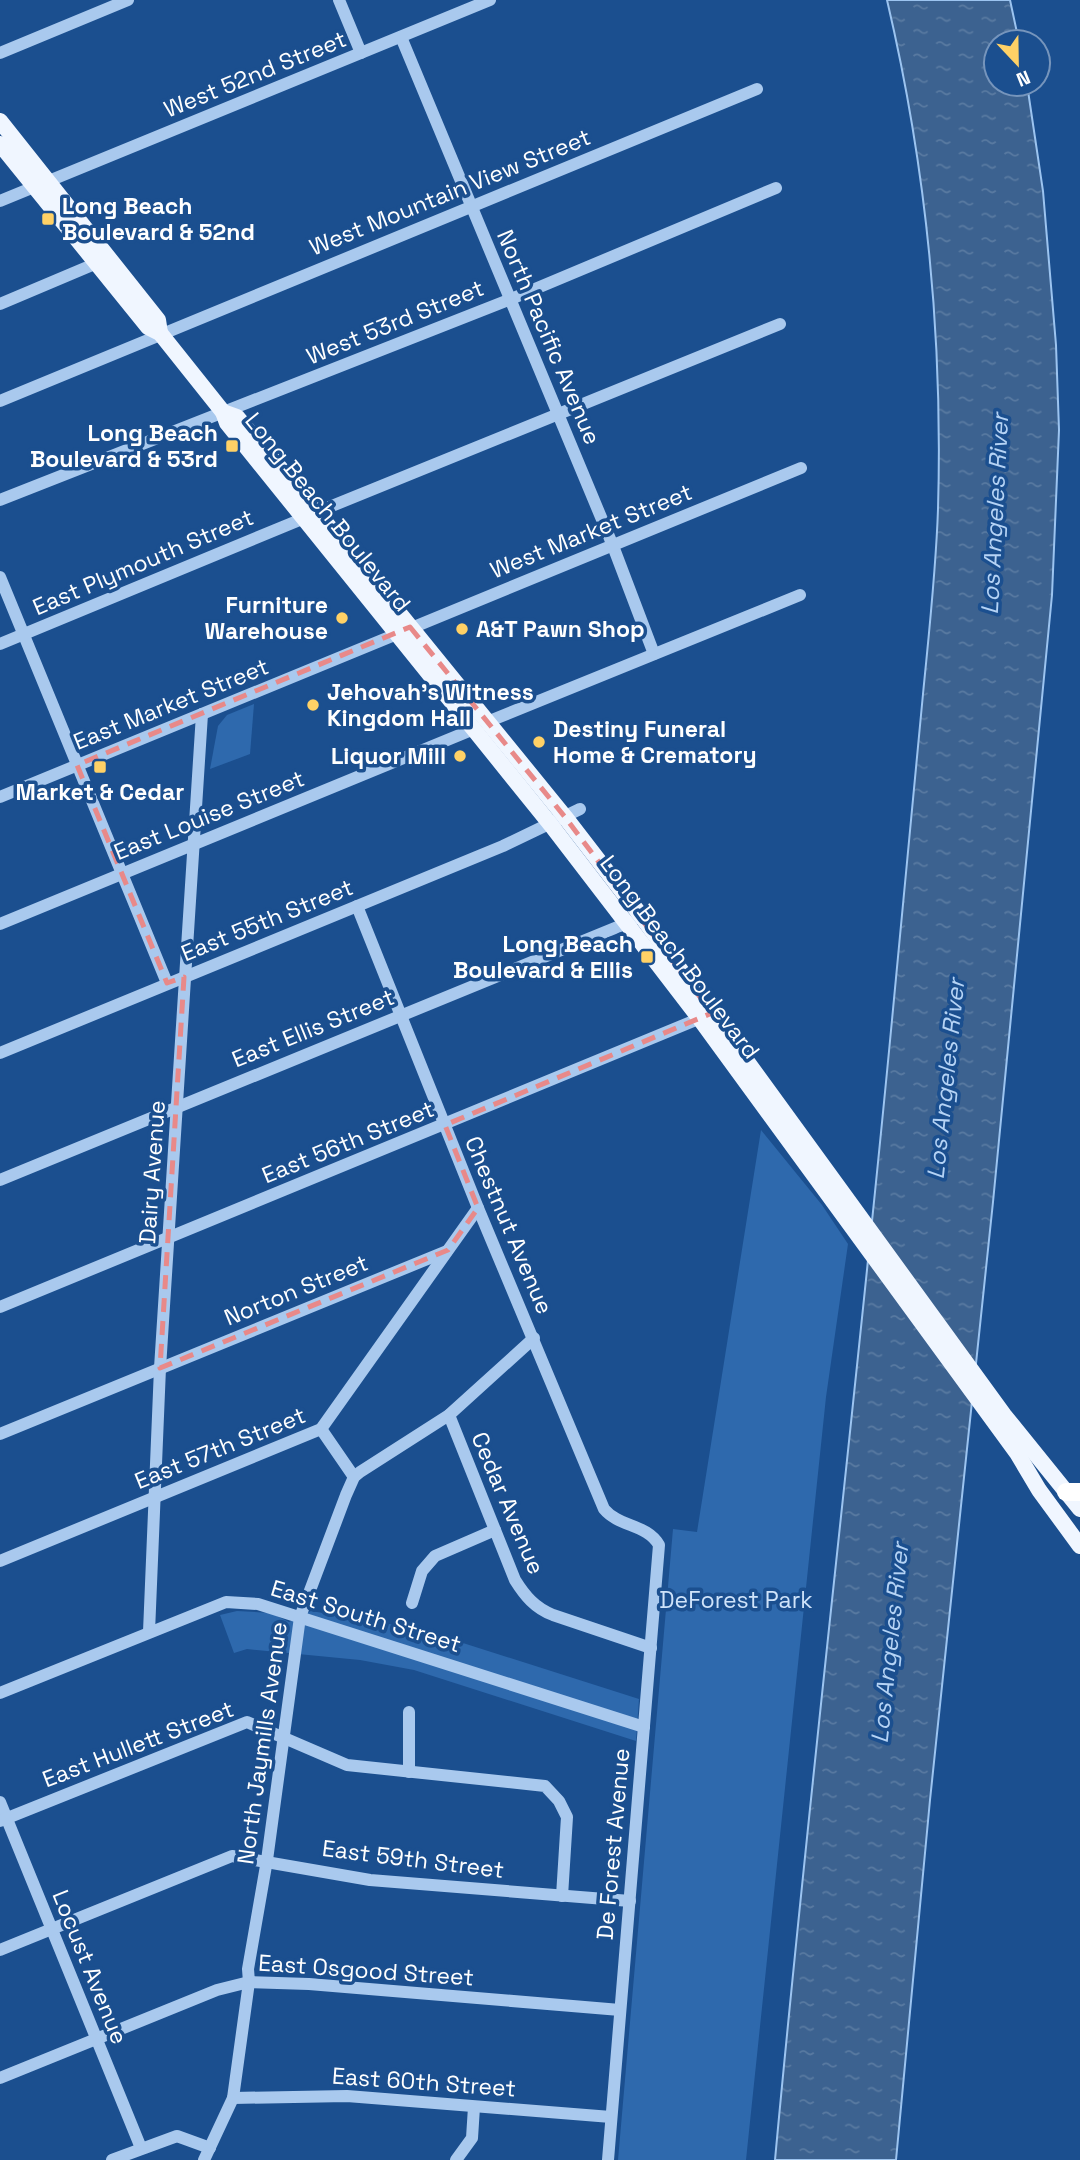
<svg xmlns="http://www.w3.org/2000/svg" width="1080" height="2160" font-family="'Space Grotesk',sans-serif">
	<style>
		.park { fill: #2e69ad }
		.water { fill: url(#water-ripples); stroke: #9cc4f0; stroke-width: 2 }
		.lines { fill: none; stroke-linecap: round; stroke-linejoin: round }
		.minor { stroke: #a9c9ee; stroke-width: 12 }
		.major { stroke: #f0f6ff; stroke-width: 16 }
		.highway { stroke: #fff; stroke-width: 18 }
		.marked { fill: none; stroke: #e88989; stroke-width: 5; stroke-dasharray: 14 9; stroke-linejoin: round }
		.poi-dot { fill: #ffd166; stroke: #1b4f8f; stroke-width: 2.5 }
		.labels { text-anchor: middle; stroke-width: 7; stroke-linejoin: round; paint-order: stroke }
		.street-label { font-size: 23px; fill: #fff; stroke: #1b4f8f }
		.poi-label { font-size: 23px; font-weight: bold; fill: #fff; stroke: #1b4f8f; text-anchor: start }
		.park-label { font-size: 23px; fill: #cfe3fa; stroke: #1b4f8f }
		.water-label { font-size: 24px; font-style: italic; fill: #b5d3f5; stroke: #1b4f8f }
	</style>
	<defs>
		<pattern id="water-ripples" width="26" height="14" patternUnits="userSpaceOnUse" patternTransform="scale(1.75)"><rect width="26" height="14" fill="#3c6290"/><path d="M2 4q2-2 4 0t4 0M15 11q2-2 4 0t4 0" fill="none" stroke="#597aa1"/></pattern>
	</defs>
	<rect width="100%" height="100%" fill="#1b4f8f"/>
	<g class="park">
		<polygon points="254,704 250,754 210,769 218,726 227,715"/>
		<polygon points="761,1130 822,1205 848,1244 826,1397 746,2160 618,2160 673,1529 697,1532"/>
		<polygon points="237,1611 271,1613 289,1622 311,1611 419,1629 639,1699 636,1741 414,1670 360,1660 247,1649 234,1653 220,1615"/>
	</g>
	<path class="water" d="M887 0H1010L1019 42H996V84H1027L1043 191 1056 345 1059 430 1052 595 993 1202 930 1800 896 2160H775C810 1780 856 1400 892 1020 902 911 913 803 923 694 929 632 936 571 938 509 943 338 926 166 887 0Z"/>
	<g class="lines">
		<g class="minor">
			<polyline points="339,0 361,53"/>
			<polyline points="401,37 613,546 654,654"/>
			<polyline points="0,53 128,0"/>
			<polyline points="0,201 490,0"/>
			<polyline points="0,304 97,263"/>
			<polyline points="0,401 757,89"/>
			<polyline points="0,500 511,299 776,188"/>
			<polyline points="317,512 780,324"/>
			<polyline points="0,577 167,983"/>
			<polyline points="0,644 302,519"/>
			<polyline points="487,722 800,595"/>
			<polyline points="0,797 801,468"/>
			<path d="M357 906 478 1208 604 1509C619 1527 647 1524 659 1545L608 2160"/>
			<polyline points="0,924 474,729"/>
			<polyline points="0,1053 503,846 580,809"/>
			<polyline points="0,1180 632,921"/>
			<polyline points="0,1307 708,1015"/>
			<path d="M449 1415 515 1580C525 1596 535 1608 553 1615L651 1648"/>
			<polyline points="321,1429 354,1477"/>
			<polyline points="0,1434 447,1251"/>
			<polyline points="0,1561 321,1429 478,1208"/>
			<polyline points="412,1603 422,1571 435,1556 495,1530"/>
			<polyline points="149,1632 160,1368 202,714"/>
			<polyline points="0,1693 226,1602 258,1604 644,1727"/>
			<polyline points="409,1772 409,1712"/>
			<polyline points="0,1802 141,2148"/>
			<polyline points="0,1821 247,1722 347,1765 545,1786 559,1801 567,1817 562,1896"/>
			<polyline points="0,1950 232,1856 370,1880 630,1901"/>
			<polyline points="0,2078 217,1990 249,1982 309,1984 620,2010"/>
			<polyline points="233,2098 347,2096 611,2117"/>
			<polyline points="112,2160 177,2136 210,2148"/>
			<polyline points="204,2160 233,2098 249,1982 248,1969 267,1860 300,1617 346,1495 354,1477 360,1472 449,1415 534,1338"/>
			<polyline points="456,2160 472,2138 474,2107"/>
		</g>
		<g class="major">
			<polyline points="0,121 158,320 160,333"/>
			<polyline points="0,144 148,327 160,333 223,412 227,423 551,825 700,1019 1017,1453 1039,1490 1080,1546"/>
			<polyline points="223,412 237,417 317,512 565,817 642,917 1004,1415 1080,1509"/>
		</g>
		<polyline class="highway" points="1066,1492 1080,1492"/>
	</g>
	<path class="marked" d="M410 627 565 817 712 1013 445 1125 478 1208 448 1250 160 1368 184 977 167 983 77 765Z"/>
	<g class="poi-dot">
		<rect x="41" y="212" width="14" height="14" rx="3.5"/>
		<rect x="225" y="439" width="14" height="14" rx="3.5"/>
		<circle cx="342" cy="618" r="7"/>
		<circle cx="462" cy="629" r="7"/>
		<circle cx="313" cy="705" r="7"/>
		<circle cx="539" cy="742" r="7"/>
		<circle cx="460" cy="756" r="7"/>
		<rect x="93" y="760" width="14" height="14" rx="3.5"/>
		<rect x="640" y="950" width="14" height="14" rx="3.5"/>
	</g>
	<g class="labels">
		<g class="street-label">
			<text transform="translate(255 74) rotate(-22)" y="8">West 52nd Street</text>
			<text transform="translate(450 192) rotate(-22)" y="8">West Mountain View Street</text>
			<text transform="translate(395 322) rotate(-22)" y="8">West 53rd Street</text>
			<text transform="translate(549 337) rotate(67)" y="8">North Pacific Avenue</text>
			<text transform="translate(328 512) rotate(51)" y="8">Long Beach Boulevard</text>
			<text transform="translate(591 531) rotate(-22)" y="8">West Market Street</text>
			<text transform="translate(143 562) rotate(-23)" y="8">East Plymouth Street</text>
			<text transform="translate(171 704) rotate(-22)" y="8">East Market Street</text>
			<text transform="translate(209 815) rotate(-22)" y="8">East Louise Street</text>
			<text transform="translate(267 920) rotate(-22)" y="8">East 55th Street</text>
			<text transform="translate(680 957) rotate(53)" y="8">Long Beach Boulevard</text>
			<text transform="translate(313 1028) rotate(-22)" y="8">East Ellis Street</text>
			<text transform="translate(348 1142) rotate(-22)" y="8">East 56th Street</text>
			<text transform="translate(152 1172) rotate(-86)" y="8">Dairy Avenue</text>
			<text transform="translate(509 1225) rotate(67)" y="8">Chestnut Avenue</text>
			<text transform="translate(296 1290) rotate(-22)" y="8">Norton Street</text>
			<text transform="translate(220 1448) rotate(-22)" y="8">East 57th Street</text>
			<text transform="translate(508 1503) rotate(67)" y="8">Cedar Avenue</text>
			<text transform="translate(366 1616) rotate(17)" y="8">East South Street</text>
			<text transform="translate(262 1743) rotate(-82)" y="8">North Jaymills Avenue</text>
			<text transform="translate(138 1744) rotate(-21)" y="8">East Hullett Street</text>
			<text transform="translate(613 1844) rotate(-85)" y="8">De Forest Avenue</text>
			<text transform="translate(413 1859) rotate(7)" y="8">East 59th Street</text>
			<text transform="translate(90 1967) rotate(68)" y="8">Locust Avenue</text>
			<text transform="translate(366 1970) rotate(4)" y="8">East Osgood Street</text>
			<text transform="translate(424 2082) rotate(4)" y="8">East 60th Street</text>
		</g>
		<g class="poi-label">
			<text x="62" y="214">Long Beach<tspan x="62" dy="26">Boulevard &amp; 52nd</tspan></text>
			<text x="218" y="441" text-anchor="end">Long Beach<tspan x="218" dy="26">Boulevard &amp; 53rd</tspan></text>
			<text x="328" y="613" text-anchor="end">Furniture<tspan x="328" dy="26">Warehouse</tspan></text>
			<text x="476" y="637">A&amp;T Pawn Shop</text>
			<text x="327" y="700">Jehovah's Witness<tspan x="327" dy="26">Kingdom Hall</tspan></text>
			<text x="553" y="737">Destiny Funeral<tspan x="553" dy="26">Home &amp; Crematory</tspan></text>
			<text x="446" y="764" text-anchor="end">Liquor Mill</text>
			<text x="100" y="800" text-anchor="middle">Market &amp; Cedar</text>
			<text x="633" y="952" text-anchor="end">Long Beach<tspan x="633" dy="26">Boulevard &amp; Ellis</tspan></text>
		</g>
		<g class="park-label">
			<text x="736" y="1608">DeForest Park</text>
		</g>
		<g class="water-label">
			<text transform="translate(995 514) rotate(-87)" y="8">Los Angeles River</text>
			<text transform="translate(946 1079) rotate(-84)" y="8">Los Angeles River</text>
			<text transform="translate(890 1643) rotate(-84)" y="8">Los Angeles River</text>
		</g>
	</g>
	<g transform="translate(1017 63) rotate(158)"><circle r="33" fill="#1b4f8f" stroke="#7695bc" stroke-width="2"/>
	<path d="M0-5L12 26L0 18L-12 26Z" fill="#ffd166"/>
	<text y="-10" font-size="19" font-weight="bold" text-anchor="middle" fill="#ffffff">N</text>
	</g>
</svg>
